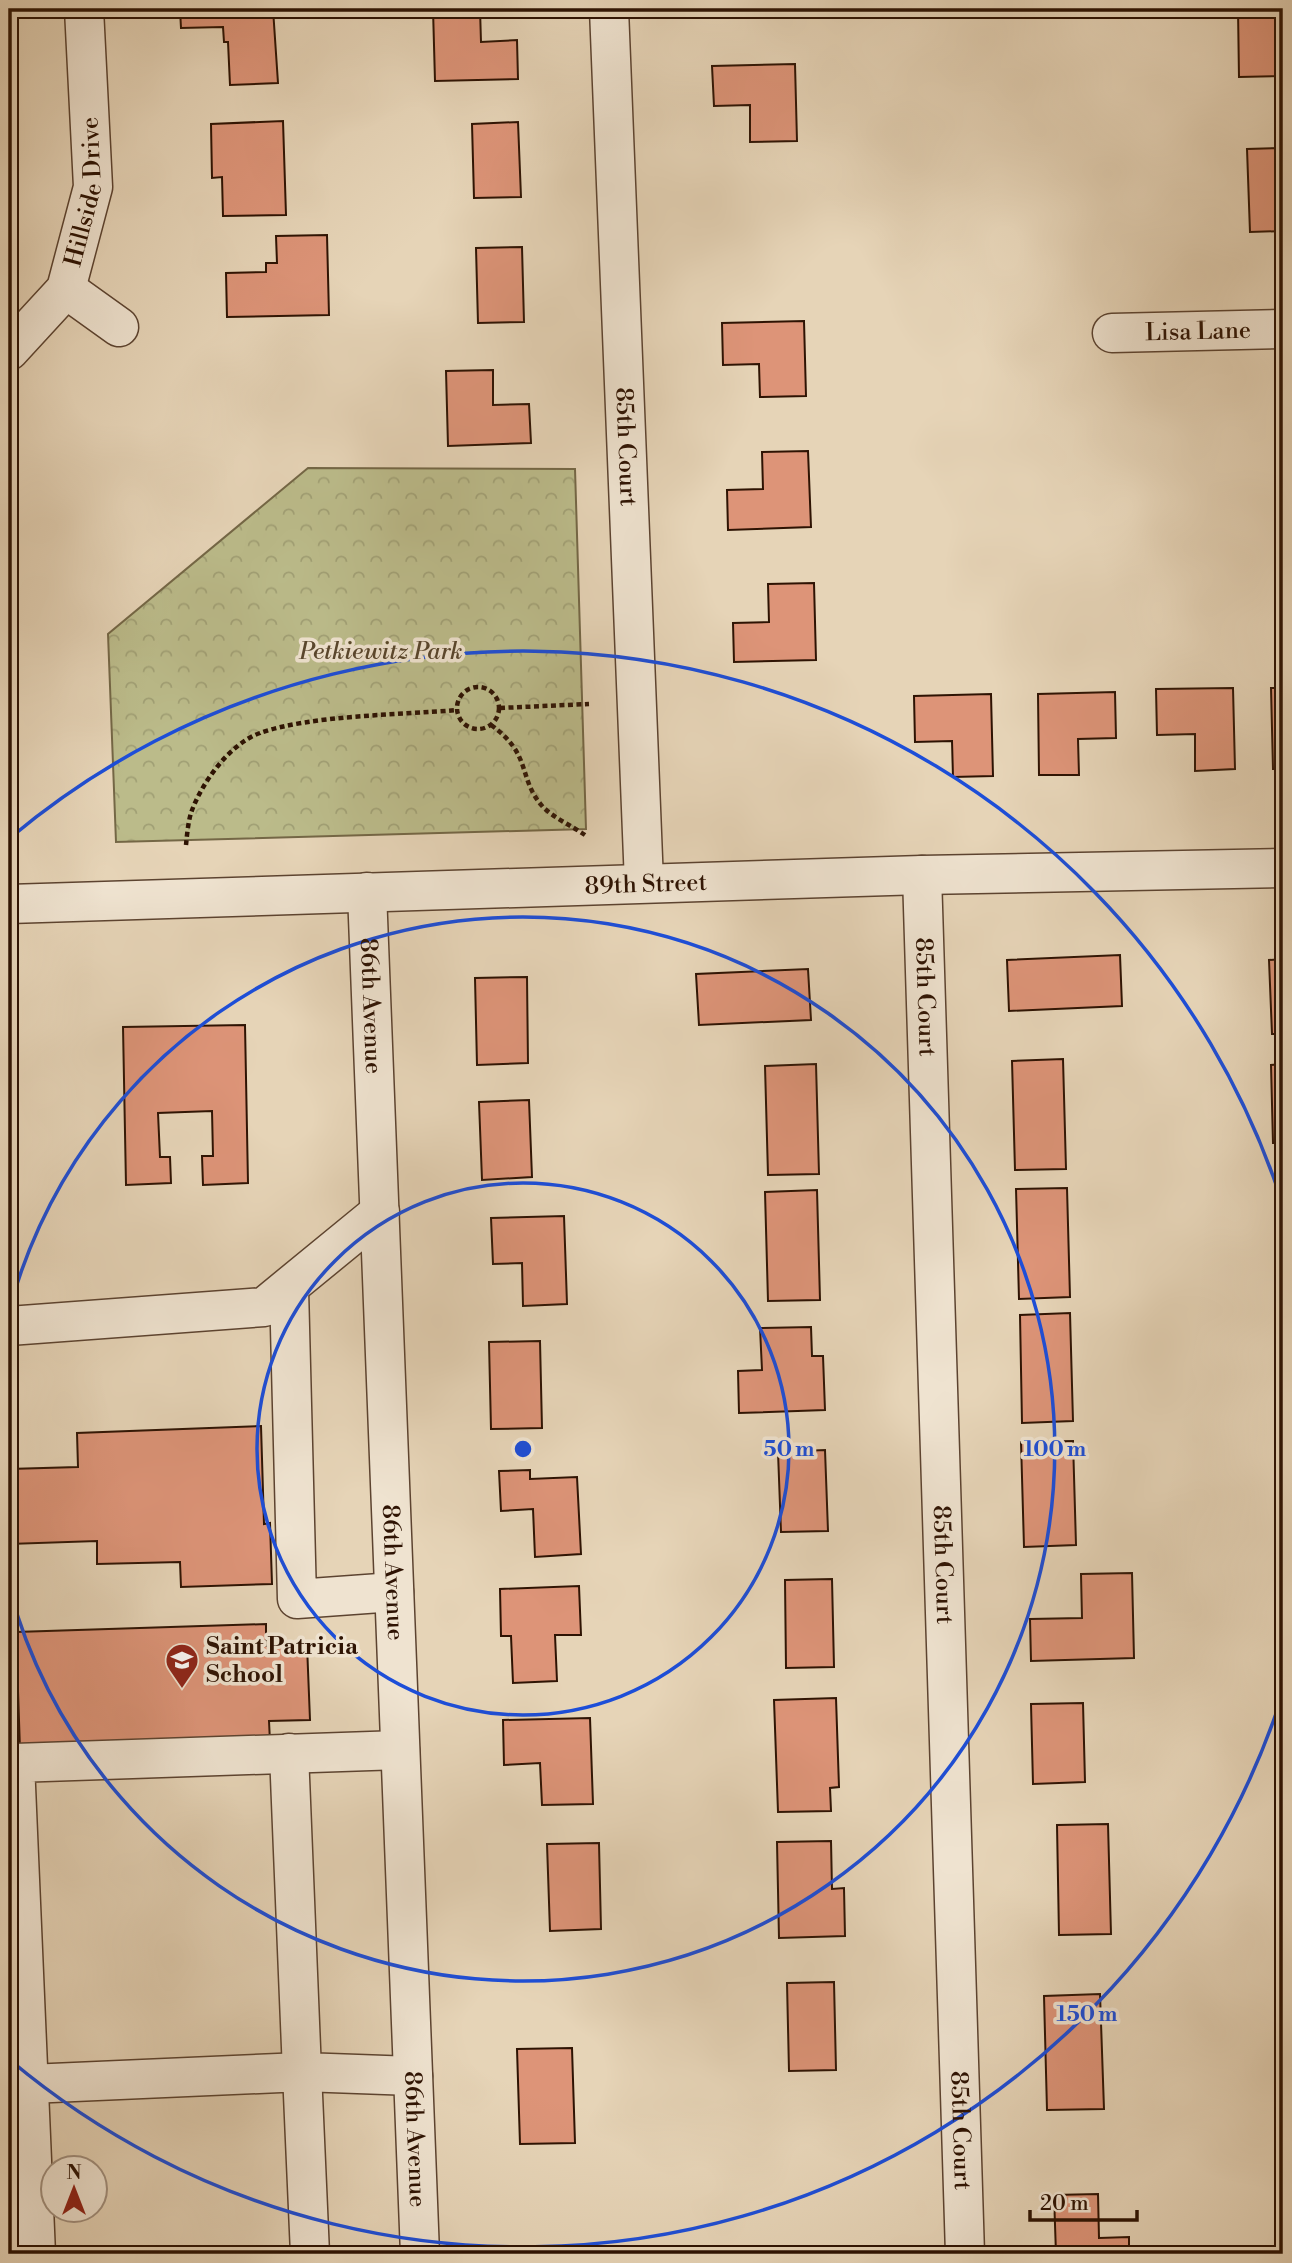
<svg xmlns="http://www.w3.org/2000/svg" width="1292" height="2263" font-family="'Libre Bodoni',serif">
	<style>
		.park { fill: url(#park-crowns); stroke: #746746; stroke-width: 2 }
		.building { fill: #dd9478; stroke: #2e1303; stroke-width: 2 }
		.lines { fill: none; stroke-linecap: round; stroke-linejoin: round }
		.minor-casing { stroke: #5c4330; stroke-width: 41 }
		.path { stroke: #2e1303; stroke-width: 4.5; stroke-dasharray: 5 3.5; stroke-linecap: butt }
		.minor { stroke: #efe3d0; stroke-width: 38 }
		.ring { fill: none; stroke: #1d4ed8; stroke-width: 3.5 }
		.labels { text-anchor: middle; stroke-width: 7; stroke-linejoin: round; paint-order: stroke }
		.street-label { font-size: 24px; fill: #2e1303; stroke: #efe3d0 }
		.park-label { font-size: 24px; font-style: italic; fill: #58452c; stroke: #efe3d0 }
		.poi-label { font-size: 24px; font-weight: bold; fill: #2e1303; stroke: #efe3d0; text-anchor: start }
		.centre { fill: #1d4ed8; stroke: #efe3d0; stroke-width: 3.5 }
		.ring-label { font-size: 21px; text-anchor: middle; font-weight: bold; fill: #1d4ed8; stroke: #efe3d0; stroke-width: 7; stroke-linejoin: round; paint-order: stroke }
	</style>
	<defs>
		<pattern id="park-crowns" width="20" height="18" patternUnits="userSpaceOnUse" patternTransform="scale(1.75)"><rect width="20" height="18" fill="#bbbb8a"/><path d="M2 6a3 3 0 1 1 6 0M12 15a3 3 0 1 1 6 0" fill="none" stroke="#a1a075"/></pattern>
	</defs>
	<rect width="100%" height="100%" fill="#e6d4b7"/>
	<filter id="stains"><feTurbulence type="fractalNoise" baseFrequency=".00286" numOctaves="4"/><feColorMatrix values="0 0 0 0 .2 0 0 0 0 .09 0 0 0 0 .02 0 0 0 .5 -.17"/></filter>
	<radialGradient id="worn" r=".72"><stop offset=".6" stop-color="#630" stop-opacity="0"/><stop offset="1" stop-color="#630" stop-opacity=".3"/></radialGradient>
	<polygon class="park" points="308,468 575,469 586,829 116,842 108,634"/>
	<g class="building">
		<polygon points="180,9 273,9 278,83 230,85 228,42 224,42 223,27 181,28"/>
		<polygon points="433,9 480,9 481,42 517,40 518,79 435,81"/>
		<polygon points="710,9 792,9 792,12 710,14"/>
		<polygon points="1238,9 1283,9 1283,76 1239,77"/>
		<polygon points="795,64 797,141 750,142 750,105 714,106 712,66"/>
		<polygon points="283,121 286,215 223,216 222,177 212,178 211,124"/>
		<polygon points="518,122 521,197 474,198 472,124"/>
		<polygon points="1283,148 1283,231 1250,232 1247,149"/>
		<polygon points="327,235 329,315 227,317 226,273 266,272 266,263 277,263 276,236"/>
		<polygon points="522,247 524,322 478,323 476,248"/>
		<polygon points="804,321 806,396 760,397 759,364 723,365 722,323"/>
		<polygon points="493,370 493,405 529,404 531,443 448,446 446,371"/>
		<polygon points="808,451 811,527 728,530 727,490 763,489 762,452"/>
		<polygon points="814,583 816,660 734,662 733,623 769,622 768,584"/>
		<polygon points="1233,688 1235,769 1195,771 1195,734 1157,735 1156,689"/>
		<polygon points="1271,688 1283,688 1283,769 1273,769"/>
		<polygon points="1115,692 1116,738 1078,739 1079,775 1039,775 1038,694"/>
		<polygon points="991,694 993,776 953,777 952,741 915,742 914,696"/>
		<polygon points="1120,955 1122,1006 1009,1011 1007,960"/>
		<polygon points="1283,959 1283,1034 1272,1034 1269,960"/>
		<polygon points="808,969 811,1020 699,1025 696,974"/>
		<polygon points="527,977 528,1063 477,1065 475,978"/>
		<polygon points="245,1025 248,1183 203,1185 202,1156 213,1156 212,1111 158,1113 160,1157 170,1157 171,1183 126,1185 123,1027"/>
		<polygon points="1063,1059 1066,1169 1015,1170 1012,1061"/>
		<polygon points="816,1064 819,1174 768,1175 765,1066"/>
		<polygon points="1283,1064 1283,1143 1273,1143 1271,1065"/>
		<polygon points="529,1100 532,1177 482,1180 479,1102"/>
		<polygon points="1283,1184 1283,1264 1278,1264 1276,1185"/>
		<polygon points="1067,1188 1070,1297 1019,1299 1016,1189"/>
		<polygon points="817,1190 820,1300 768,1301 765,1192"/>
		<polygon points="564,1216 567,1304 523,1306 522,1263 493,1264 491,1218"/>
		<polygon points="1278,1307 1283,1307 1283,1385 1280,1385"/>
		<polygon points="1070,1313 1073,1421 1022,1423 1020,1315"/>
		<polygon points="811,1327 812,1356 823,1356 825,1410 739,1413 738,1371 762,1370 760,1328"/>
		<polygon points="540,1341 542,1428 491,1429 489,1342"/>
		<polygon points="261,1426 264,1524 270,1523 272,1584 181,1587 180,1562 97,1564 97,1541 9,1544 9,1469 78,1467 77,1433"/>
		<polygon points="1280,1439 1283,1439 1282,1518"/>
		<polygon points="1073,1441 1076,1545 1024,1547 1021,1442"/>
		<polygon points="825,1450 828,1531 781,1532 778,1452"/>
		<polygon points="530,1470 530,1479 577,1477 581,1554 535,1557 533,1509 501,1511 499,1471"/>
		<polygon points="1132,1573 1134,1658 1031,1661 1030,1619 1082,1618 1081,1574"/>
		<polygon points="832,1579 834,1667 786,1668 785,1580"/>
		<polygon points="579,1586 581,1635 555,1635 557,1681 513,1683 511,1636 501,1636 500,1589"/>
		<polygon points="266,1624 266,1646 307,1645 310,1720 269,1721 270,1742 20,1750 16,1632"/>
		<polygon points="836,1698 839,1787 830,1788 831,1811 778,1812 774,1700"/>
		<polygon points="1083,1703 1085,1782 1033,1784 1031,1704"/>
		<polygon points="590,1718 593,1804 542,1805 540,1763 504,1765 503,1720"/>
		<polygon points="1108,1824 1111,1934 1059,1935 1057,1825"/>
		<polygon points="831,1841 832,1889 844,1888 845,1936 779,1938 777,1842"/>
		<polygon points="599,1843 601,1929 550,1931 547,1844"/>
		<polygon points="834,1982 836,2070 789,2071 787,1983"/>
		<polygon points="1100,1994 1104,2109 1047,2110 1044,1996"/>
		<polygon points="572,2048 575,2143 520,2144 517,2049"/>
		<polygon points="1098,2194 1099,2238 1129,2237 1129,2254 1056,2254 1054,2195"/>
	</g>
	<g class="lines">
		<defs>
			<g id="minor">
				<path id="s1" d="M609 9 644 883"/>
				<polyline points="66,289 119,327"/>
				<path id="s2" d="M1112 333 1283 329"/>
				<path id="s3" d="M9 351 66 289 93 187 84 9"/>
				<path id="s4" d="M922 875 965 2254"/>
				<path id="s5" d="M367 892 420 2254"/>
				<path id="s6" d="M9 904 922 875 1283 868"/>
				<polyline points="289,1289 297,1599 394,1592"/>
				<polyline points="9,1326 264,1307 380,1212"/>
				<polyline points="289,1753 302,2072 413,2076"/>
				<polyline points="29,2084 302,2072 310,2254"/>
				<polyline points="36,2254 15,1763 400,1750"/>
			</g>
		</defs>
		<use href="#minor" class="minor-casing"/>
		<g class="path">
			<circle cx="478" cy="708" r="21"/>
			<polyline points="500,708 589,704"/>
			<path d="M491 725C533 755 517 778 543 807 554 818 572 826 585 835"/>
			<path d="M186 845C187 835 188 823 191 813 201 784 229 744 260 733 311 715 400 715 457 710"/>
		</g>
		<use href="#minor" class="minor"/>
	</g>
	<g class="ring">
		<circle cx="523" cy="1449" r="266"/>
		<path d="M9 1311A532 532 0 1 1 9 1587"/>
		<path d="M1282 1696A798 798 0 0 1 10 2060M10 838A798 798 0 0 1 1282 1202"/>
	</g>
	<defs>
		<symbol id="school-pin" viewBox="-11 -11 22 30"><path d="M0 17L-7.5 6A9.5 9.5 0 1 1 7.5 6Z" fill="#8f2418" stroke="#efe3d0"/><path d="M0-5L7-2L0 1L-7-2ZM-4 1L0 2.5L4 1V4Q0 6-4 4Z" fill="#fff"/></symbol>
	</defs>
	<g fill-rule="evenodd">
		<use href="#school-pin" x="163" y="1641" width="38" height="52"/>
	</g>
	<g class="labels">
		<g class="street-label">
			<text dy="8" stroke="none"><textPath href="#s3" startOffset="184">Hillside Drive</textPath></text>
			<text dy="8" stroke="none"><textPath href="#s2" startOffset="86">Lisa Lane</textPath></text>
			<text dy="8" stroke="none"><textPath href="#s1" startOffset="438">85th Court</textPath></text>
			<text dy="8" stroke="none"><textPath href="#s6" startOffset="637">89th Street</textPath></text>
			<text dy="8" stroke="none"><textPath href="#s4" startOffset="122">85th Court</textPath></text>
			<text dy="8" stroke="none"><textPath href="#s5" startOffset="114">86th Avenue</textPath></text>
			<text dy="8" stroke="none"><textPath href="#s4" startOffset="690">85th Court</textPath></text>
			<text dy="8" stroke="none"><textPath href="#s5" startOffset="681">86th Avenue</textPath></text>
			<text dy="8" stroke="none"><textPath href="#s4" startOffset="1256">85th Court</textPath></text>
			<text dy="8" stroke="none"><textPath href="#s5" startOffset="1248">86th Avenue</textPath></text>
		</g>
		<g class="park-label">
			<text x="381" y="659">Petkiewitz Park</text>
		</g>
		<g class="poi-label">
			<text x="206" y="1654">Saint Patricia<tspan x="206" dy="28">School</tspan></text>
		</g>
	</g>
	<circle cx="523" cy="1449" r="10" class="centre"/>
	<g class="ring-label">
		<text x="789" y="1456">50 m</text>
		<text x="1055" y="1456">100 m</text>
		<text x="1087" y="2021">150 m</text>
	</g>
	<rect width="1292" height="2263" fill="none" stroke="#e6d4b7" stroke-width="35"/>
	<rect x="10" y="10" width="1271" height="2242" fill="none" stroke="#2e1303" stroke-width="3.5"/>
	<rect x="18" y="18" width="1257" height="2228" fill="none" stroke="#2e1303" stroke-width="2"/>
	<g transform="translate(74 2189)"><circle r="33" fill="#efe3d0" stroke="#a2907e" stroke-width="2"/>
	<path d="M0-5L12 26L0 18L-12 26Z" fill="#8f2418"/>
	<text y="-10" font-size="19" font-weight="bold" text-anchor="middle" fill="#2e1303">N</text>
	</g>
	<path d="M1030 2210v10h107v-10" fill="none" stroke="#2e1303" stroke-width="3.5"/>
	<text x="1040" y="2210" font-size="21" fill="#2e1303" stroke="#efe3d0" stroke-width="5" paint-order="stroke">20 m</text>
	<rect width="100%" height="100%" filter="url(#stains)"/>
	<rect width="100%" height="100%" fill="url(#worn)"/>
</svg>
